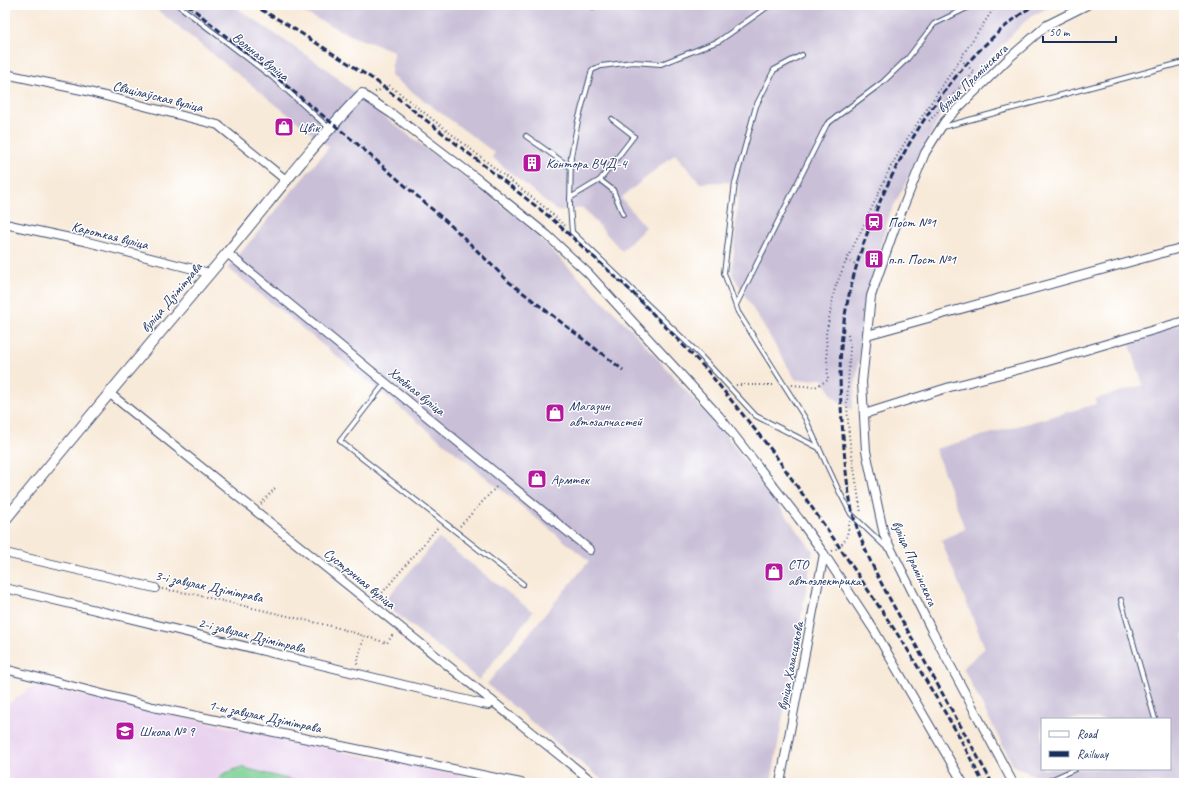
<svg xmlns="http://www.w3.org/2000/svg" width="1189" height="788" font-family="Caveat,sans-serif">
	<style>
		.built { fill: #e8d2ee }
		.industrial { fill: #c9bfd7; fill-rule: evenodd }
		.green { fill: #79ce92; stroke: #4a7e78 }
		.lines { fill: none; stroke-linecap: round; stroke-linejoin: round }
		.service-casing { stroke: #3c4b70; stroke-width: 6 }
		.minor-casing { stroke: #3c4b70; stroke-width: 10 }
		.tertiary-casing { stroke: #3c4b70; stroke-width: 12 }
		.path { stroke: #3c4b70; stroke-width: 2; stroke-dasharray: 1 3; stroke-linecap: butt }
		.service { stroke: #fff; stroke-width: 4 }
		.minor { stroke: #fff; stroke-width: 8 }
		.tertiary { stroke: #fff; stroke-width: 10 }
		.rail { stroke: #1b2f5e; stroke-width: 3; stroke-dasharray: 6 3; stroke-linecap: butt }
		.labels { text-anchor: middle; stroke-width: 3; stroke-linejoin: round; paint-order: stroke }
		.street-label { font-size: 14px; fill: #1b2f5e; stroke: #fff }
		.poi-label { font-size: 14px; fill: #1b2f5e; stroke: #fff; text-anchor: start }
	</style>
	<rect width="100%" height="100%" fill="#fff"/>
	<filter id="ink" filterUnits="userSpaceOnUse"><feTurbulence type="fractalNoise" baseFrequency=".025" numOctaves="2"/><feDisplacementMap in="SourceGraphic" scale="8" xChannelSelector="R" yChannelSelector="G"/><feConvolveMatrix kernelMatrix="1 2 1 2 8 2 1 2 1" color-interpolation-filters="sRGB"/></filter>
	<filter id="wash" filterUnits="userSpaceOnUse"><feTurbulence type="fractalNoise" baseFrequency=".012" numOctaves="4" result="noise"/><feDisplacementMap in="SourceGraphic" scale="16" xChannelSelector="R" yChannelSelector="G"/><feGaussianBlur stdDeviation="0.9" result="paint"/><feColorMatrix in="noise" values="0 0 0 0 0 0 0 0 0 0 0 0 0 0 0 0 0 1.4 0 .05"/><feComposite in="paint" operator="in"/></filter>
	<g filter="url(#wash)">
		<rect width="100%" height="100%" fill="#f8ead9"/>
		<polygon class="built" points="35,685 358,755 496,782 496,783 5,783 5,706"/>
		<g class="industrial">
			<polygon points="151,5 232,5 327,69 367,104 519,218 631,329 726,436 813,551 771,783 606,783 554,741 487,684 589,561 228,268 329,147"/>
			<polygon points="289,5 1054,5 1029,17 948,101 889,215 869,288 852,410 833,397 823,379 796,380 732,274 739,183 725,182 700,183 675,154 621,198 646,227 622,251 583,208 557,211 492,157 495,153 391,76 392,60 394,51 354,37"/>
			<path d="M1184 323V783H1039L1036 777 1013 765 963 668 985 648 941 540 965 529 935 449 1096 404 1095 399 1143 385 1128 338ZM1042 719H1170V769H1042Z"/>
			<polygon points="438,538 533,612 479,680 383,603"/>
		</g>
		<polygon class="green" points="241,767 302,783 216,783 223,774"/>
	</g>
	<g filter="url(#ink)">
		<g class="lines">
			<defs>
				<g id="service">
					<polyline points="178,5 272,77 329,128"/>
					<polyline points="593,5 593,7"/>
					<polyline points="770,5 719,41 661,64 633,62 601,66 592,70 578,121 571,156 570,206 572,232 697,352 756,416 819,448"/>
					<polyline points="802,55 774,70 756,106 735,183 724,273 738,312 805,418 839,491 851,514 889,550"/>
					<polyline points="943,127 1184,62"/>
					<polyline points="526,136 570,167"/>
					<polyline points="600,180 634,136 612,119"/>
					<polyline points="570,198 600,180 613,190 623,214"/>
					<polyline points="736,305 827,124 883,82 908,58 934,24 967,8"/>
					<polyline points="385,383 340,441 523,584"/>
					<polyline points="1121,600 1155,719"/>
					<polyline points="1044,783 1075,769"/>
				</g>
				<g id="minor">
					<polyline points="5,74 82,90 218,125 287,181"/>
					<polyline points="362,94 392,114 480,181 547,235 588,273 719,416 799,519 824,554 874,630 963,783"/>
					<polyline points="5,224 84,241 209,273"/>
					<polyline points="227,253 590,550"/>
					<polyline points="867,335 1184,247"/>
					<polyline points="109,393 594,783"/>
					<polyline points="864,414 950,387 1032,366 1184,321"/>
					<polyline points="5,553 155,588"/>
					<polyline points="5,588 482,704 489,705 492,701"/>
					<polyline points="5,669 153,707 521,783"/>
					<polyline points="780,783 824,554"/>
					<polyline points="1013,783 933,633 884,535 866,451 862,382 871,296 894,230 925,153 945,121 1008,59 1047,25 1087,5"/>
				</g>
				<path id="tertiary" d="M5 520C78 430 152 342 227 253 271 200 313 144 362 94"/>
			</defs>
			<use href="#service" class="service-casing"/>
			<use href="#minor" class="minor-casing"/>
			<use href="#tertiary" class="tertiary-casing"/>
			<g class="path">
				<polyline points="375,92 378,91 389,85 548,210 565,226"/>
				<polyline points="929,121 974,72 960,59 996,5"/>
				<polyline points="846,261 856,264"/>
				<polyline points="848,335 850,347 847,404 849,436 861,513"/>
				<polyline points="736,385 776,385"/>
				<polyline points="792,385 815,387 828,380 826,334 835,288 846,261 864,225 890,168 907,139 960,59"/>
				<polyline points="261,504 276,487"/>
				<polyline points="460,526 498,485"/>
				<path d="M832 551C847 544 847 535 850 521"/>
				<polyline points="162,589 193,594 335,627 387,643 394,633"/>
				<polyline points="377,599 439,526"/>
				<polyline points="357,664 364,636"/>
			</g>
			<use href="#service" class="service"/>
			<use href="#minor" class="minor"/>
			<use href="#tertiary" class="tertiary"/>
			<g class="rail">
				<polyline points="188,5 355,142 456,230 509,282 623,370"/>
				<polyline points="253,5 288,25 376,81 551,218 631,291 706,369 773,452 836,542 906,647 959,736 983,783"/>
				<path d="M992 783C966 735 939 688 913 640 891 601 867 562 854 518 847 491 845 463 843 435 840 397 838 359 844 321 862 207 936 69 1034 5"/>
			</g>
		</g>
	</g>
	<defs>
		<symbol id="shop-square" viewBox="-11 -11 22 22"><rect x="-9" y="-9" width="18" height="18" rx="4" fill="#b5179e" stroke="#fff"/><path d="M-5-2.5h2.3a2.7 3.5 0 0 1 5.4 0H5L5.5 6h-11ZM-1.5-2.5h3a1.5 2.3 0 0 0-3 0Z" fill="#fff"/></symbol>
		<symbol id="building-square" viewBox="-11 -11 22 22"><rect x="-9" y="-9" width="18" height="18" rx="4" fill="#b5179e" stroke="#fff"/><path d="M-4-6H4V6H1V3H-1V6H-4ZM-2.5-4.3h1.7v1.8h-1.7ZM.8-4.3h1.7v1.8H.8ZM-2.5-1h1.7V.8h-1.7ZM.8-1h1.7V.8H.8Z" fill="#fff"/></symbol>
		<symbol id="station-square" viewBox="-11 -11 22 22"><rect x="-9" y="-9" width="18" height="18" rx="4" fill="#b5179e" stroke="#fff"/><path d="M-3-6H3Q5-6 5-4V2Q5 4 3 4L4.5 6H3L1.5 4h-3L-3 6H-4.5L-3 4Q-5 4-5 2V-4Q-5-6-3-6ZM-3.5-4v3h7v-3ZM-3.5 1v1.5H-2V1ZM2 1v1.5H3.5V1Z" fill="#fff"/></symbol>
		<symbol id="school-square" viewBox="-11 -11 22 22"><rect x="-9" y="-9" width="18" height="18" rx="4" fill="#b5179e" stroke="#fff"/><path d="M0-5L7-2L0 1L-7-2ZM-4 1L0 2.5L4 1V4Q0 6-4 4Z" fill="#fff"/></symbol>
	</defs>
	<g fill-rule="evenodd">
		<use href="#shop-square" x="273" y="116" width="22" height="22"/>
		<use href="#building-square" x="521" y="152" width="22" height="22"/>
		<use href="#station-square" x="863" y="211" width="22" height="22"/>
		<use href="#building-square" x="863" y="248" width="22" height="22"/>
		<use href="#shop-square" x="544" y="402" width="22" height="22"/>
		<use href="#shop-square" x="526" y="468" width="22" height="22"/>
		<use href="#shop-square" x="763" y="561" width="22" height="22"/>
		<use href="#school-square" x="114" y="720" width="22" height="22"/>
	</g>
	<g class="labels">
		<g class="street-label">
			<text transform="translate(261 56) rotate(39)" y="5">Вольная вуліца</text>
			<text transform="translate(972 78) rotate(-44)" y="5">вуліца Прамінскага</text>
			<text transform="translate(158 96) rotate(14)" y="5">Свяцілаўская вуліца</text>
			<text transform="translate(110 235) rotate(14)" y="5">Кароткая вуліца</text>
			<text transform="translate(171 297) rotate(-50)" y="5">вуліца Дзімітрава</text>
			<text transform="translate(417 391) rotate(39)" y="5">Хлебная вуліца</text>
			<text transform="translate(915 563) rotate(66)" y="5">вуліца Прамінскага</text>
			<text transform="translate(360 578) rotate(39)" y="5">Сустрэчная вуліца</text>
			<text transform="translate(209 586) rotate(12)" y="5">3-і завулак Дзімітрава</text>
			<text transform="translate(252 635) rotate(14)" y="5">2-і завулак Дзімітрава</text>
			<text transform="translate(790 666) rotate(-79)" y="5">вуліца Халасцякова</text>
			<text transform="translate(265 716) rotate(12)" y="5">1-ы завулак Дзімітрава</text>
		</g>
		<g class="poi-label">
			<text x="298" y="132">Цвік</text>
			<text x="546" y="168">Контора ВЧД-4</text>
			<text x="888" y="227">Пост №1</text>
			<text x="888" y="264">п.п. Пост №1</text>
			<text x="569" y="410">Магазин<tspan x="569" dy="16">автозапчастей</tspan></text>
			<text x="551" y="484">Армтек</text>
			<text x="788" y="569">СТО<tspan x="788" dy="16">автоэлектрика</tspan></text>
			<text x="139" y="736">Школа № 9</text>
		</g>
	</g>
	<rect width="1189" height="788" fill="none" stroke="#fff" stroke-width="20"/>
	<rect x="1041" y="718" width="130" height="52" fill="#ffffff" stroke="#a4acbf"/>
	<rect x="1049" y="731" width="20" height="6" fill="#ffffff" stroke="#a4acbf"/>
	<text x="1077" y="738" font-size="12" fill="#1b2f5e">Road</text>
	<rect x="1049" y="751" width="20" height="6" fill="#1b2f5e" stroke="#a4acbf"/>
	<text x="1077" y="758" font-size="12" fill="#1b2f5e">Railway</text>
	<path d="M1043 36v6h73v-6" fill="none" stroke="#1b2f5e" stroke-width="2"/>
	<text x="1049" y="36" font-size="12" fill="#1b2f5e" stroke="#ffffff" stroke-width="3" paint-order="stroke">50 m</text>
</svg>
